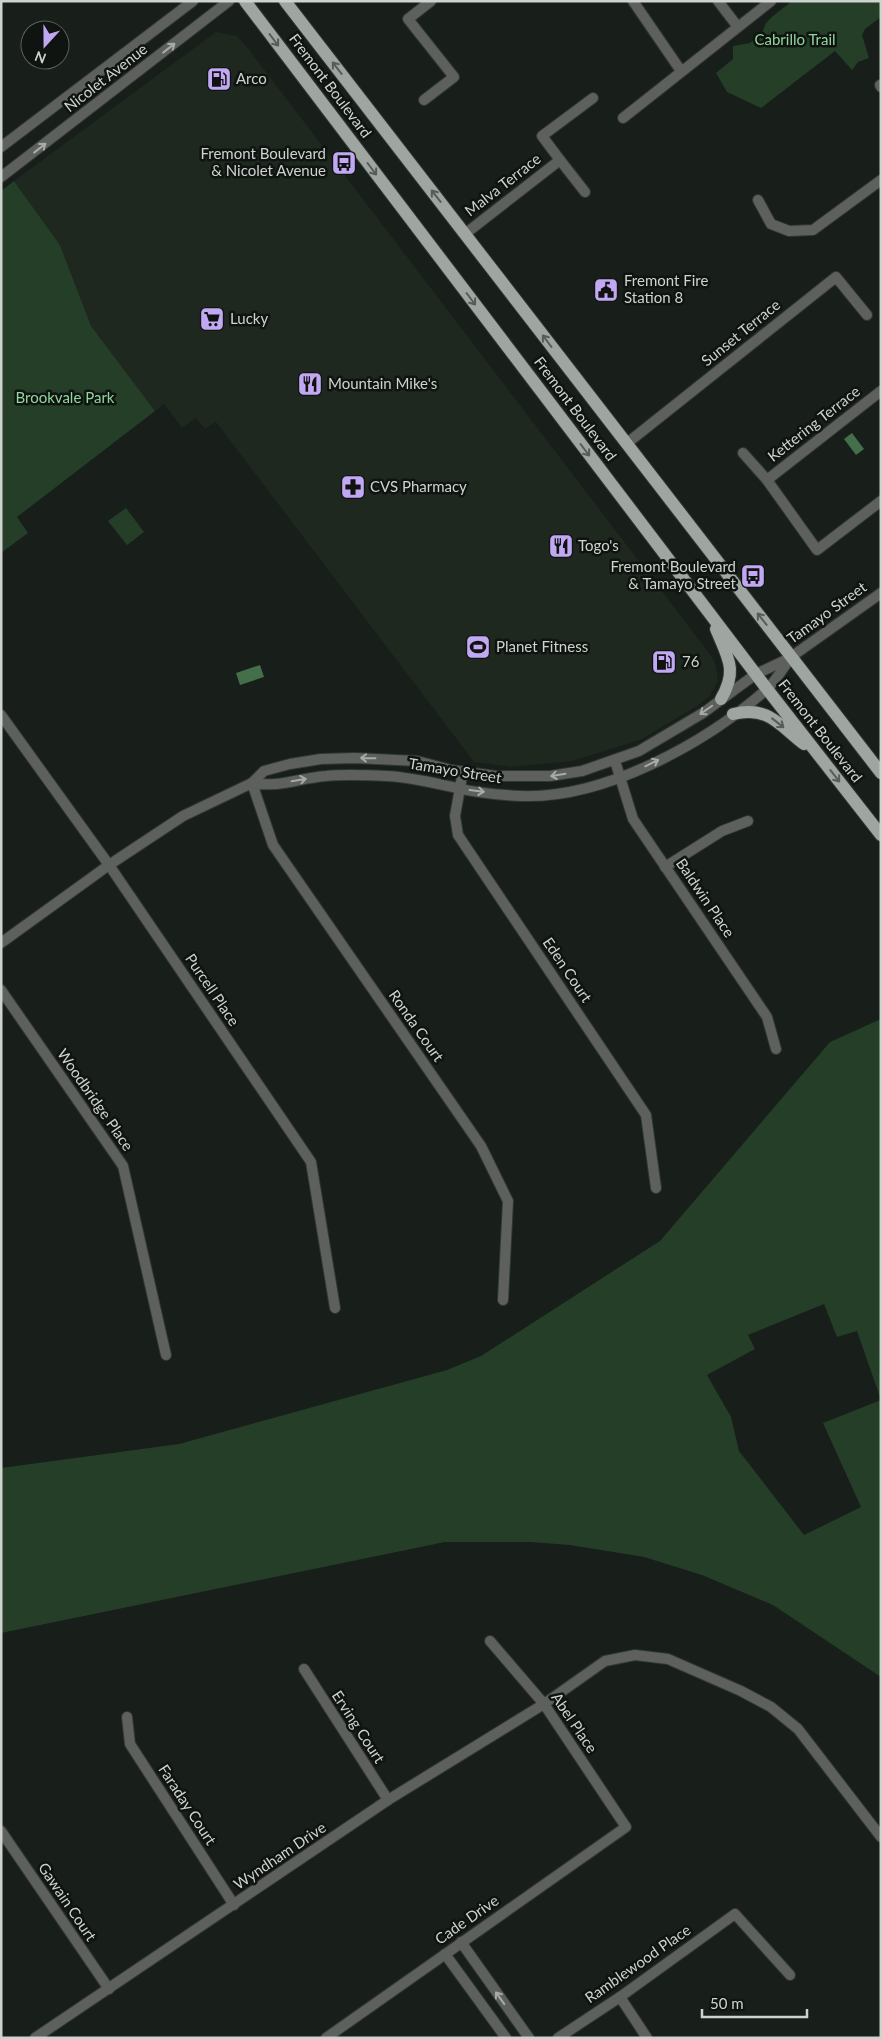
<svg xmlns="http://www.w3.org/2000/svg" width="882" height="2039" font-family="Lato,sans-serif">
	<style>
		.built { fill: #1e281f }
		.green { fill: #243e28; fill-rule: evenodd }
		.water { fill: #436f4a }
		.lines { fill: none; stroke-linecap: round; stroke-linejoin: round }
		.minor-casing { stroke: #323733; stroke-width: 12 }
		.tertiary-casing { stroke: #323733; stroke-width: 12 }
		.primary-casing { stroke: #323733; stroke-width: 14 }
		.minor { stroke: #5d605d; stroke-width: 10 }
		.tertiary { stroke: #5d605d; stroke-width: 10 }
		.primary { stroke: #9fa5a0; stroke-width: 12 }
		.oneway { stroke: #575c58 }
		.oneway2 { stroke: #a7aba8 }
		.labels { text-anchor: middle; stroke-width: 5; stroke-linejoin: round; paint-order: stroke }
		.park-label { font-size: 15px; fill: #92d69d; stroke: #0f1410 }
		.street-label { font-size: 15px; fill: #cfd3d0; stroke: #0f1410 }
		.poi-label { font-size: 15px; fill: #cfd3d0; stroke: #0f1410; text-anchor: start }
	</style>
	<rect width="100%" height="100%" fill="#181e19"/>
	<polygon class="built" points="216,32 237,36 247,47 712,657 716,665 718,681 709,697 697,706 640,740 572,761 511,767 474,762 216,422 205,429 196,418 182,428 164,404 155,411 91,326 60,245 14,181"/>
	<g class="green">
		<polygon points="792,1 881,1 881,17 865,29 862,35 869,58 858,62 852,70 835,51 761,108 727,92 716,73 733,59 733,46 750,43 762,33 766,23 773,16"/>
		<polygon points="14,181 60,245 91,326 155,411 17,517 28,533 1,553 1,191"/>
		<polygon points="126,508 144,532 127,545 108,521"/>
		<path d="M881 1019V1677L773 1605 702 1575 644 1557 570 1545 530 1542H445L1 1633V1468L179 1444 447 1370 481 1356 660 1241 830 1042ZM824 1304 837 1337 857 1331 881 1400 823 1423 861 1507 804 1535 739 1451 731 1417 707 1375 755 1349 748 1335Z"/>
	</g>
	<g class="water">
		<polygon points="852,433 864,449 856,455 844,439"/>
		<polygon points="260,665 264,677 240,685 236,673"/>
	</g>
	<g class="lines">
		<defs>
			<g id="minor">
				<polyline points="633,1 681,71"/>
				<polyline points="718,1 738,27"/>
				<polyline points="880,85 881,87"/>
				<polyline points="424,100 454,77 408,19 431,1"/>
				<polyline points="623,118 771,1"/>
				<polyline points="560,160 585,192"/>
				<polyline points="758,200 771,224 789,231 813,230 881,180"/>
				<polyline points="465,234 560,160 542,136 593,98"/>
				<polyline points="626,444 836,277 867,315"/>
				<polyline points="743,453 767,480 817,550 881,501"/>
				<polyline points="767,480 881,391"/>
				<polyline points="791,657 881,593"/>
				<polyline points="1,715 109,865 311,1162 335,1308"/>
				<polyline points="615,761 633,819 767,1017 776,1049"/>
				<polyline points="463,771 455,816 458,835 646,1115 656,1188"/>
				<polyline points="665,867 722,831 748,821"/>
				<polyline points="1,943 109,865 183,816 252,783 273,845 481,1146 508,1201 503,1300"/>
				<polyline points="1,990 123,1166 166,1355"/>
				<polyline points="304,1669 388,1800"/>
				<polyline points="127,1717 130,1744 234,1905"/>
				<polyline points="1,1831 109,1989"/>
				<polyline points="620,1997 647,2038"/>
				<polyline points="35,2038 388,1800 544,1704 605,1661 635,1655 668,1659 741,1691 771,1707 798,1729 881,1837"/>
				<polyline points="326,2038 626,1827 544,1704 490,1641"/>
				<polyline points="558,2038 620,1997 735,1914 790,1975"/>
			</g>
			<g id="tertiary">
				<polyline points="1,147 193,1"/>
				<polyline points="1,177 229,1"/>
				<path d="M252 783C279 788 299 778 326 776 346 774 366 775 386 776 411 777 433 783 457 788 477 793 500 795 521 796 604 799 704 744 766 690 776 681 783 668 791 657"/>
				<polyline points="252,783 264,771 290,764 321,759 355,758 417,761 451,770 496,776 550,776 582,771 639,751 703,713 756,674 790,658"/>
				<polyline points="461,1942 529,2038"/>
				<polyline points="445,1954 506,2038"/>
			</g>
			<g id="primary">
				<polyline points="245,1 767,689 881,835"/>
				<polyline points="285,1 881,773"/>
				<path d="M716 629C728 658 738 670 721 699"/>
				<path d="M733 714C769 706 778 724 804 744"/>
			</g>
		</defs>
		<use href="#minor" class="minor-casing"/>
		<use href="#tertiary" class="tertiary-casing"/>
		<use href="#primary" class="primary-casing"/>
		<use href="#minor" class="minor"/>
		<use href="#tertiary" class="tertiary"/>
		<use href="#primary" class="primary"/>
	</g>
	<defs><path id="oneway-shaft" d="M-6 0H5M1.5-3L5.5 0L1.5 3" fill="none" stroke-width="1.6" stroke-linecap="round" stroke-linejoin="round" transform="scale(1.25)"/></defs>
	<g class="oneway">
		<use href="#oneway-shaft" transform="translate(274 40) rotate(53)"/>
		<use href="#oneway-shaft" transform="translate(337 68) rotate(-128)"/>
		<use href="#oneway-shaft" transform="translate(372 169) rotate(53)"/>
		<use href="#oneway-shaft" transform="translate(436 196) rotate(-128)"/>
		<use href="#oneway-shaft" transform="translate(471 299) rotate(53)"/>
		<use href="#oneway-shaft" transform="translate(547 341) rotate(-127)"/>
		<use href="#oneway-shaft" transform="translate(585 450) rotate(53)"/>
		<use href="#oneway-shaft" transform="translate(762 619) rotate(-128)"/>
		<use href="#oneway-shaft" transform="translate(778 723) rotate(38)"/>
		<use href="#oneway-shaft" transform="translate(835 776) rotate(52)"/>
	</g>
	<g class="oneway2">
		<use href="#oneway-shaft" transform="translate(169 48) rotate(-38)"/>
		<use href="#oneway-shaft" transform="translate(40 148) rotate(-38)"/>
		<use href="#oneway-shaft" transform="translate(706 710) rotate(145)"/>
		<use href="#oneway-shaft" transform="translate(368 758) rotate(-179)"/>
		<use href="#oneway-shaft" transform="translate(652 763) rotate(-26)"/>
		<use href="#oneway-shaft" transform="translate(558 775) rotate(171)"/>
		<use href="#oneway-shaft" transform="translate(299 780) rotate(-10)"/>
		<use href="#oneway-shaft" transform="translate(477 791) rotate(7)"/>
		<use href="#oneway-shaft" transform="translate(500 1998) rotate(-125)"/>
	</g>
	<defs>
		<symbol id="fuel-square" viewBox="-11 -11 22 22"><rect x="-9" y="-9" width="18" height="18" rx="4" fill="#c0a8f3" stroke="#0f1410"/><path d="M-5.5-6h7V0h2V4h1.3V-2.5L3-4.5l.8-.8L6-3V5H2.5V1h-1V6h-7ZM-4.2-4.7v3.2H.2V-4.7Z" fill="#111"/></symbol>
		<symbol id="bus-square" viewBox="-11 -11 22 22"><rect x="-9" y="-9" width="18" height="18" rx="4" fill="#c0a8f3" stroke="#0f1410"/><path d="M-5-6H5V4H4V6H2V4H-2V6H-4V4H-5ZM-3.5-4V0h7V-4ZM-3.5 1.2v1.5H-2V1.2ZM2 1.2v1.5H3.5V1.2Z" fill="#111"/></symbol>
		<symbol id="civic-square" viewBox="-11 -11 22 22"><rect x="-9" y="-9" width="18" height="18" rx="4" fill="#c0a8f3" stroke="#0f1410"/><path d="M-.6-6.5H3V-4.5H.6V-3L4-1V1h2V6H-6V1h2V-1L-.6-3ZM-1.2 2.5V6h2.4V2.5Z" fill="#111"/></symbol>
		<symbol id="supermarket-square" viewBox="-11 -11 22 22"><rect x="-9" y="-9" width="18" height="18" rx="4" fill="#c0a8f3" stroke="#0f1410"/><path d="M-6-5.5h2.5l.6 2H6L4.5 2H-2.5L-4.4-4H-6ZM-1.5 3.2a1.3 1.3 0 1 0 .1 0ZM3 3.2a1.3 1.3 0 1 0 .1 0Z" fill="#111"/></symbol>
		<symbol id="restaurant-square" viewBox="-11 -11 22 22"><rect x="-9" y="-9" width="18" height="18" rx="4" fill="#c0a8f3" stroke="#0f1410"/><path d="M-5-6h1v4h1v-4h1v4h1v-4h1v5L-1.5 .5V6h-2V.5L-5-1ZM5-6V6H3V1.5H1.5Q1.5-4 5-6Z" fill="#111"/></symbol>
		<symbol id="pharmacy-square" viewBox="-11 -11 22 22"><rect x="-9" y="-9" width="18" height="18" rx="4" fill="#c0a8f3" stroke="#0f1410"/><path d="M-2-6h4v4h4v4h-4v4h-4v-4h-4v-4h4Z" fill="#111"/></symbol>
		<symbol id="stadium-square" viewBox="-11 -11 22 22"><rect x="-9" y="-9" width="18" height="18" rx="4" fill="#c0a8f3" stroke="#0f1410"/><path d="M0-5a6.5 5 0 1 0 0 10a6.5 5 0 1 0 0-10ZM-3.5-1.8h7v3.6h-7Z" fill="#111"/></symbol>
	</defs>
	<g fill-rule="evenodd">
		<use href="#fuel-square" x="205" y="65" width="28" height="28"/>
		<use href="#bus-square" x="330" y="149" width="28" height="28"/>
		<use href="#civic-square" x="592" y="276" width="28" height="28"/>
		<use href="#supermarket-square" x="198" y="305" width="28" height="28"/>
		<use href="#restaurant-square" x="296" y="370" width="28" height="28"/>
		<use href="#pharmacy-square" x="339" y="473" width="28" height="28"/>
		<use href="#restaurant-square" x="547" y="532" width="28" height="28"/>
		<use href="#bus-square" x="739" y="562" width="28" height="28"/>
		<use href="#stadium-square" x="464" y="633" width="28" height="28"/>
		<use href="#fuel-square" x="650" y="648" width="28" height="28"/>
	</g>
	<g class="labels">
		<g class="park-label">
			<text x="795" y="45">Cabrillo Trail</text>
			<text x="65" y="403">Brookvale Park</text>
		</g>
		<g class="street-label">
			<text transform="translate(106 78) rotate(-38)" y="5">Nicolet Avenue</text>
			<text transform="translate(330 86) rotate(53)" y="5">Fremont Boulevard</text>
			<text transform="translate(503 185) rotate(-38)" y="5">Malva Terrace</text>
			<text transform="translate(741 333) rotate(-39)" y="5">Sunset Terrace</text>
			<text transform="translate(575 409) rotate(53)" y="5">Fremont Boulevard</text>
			<text transform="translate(814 424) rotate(-38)" y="5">Kettering Terrace</text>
			<text transform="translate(827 613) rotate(-36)" y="5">Tamayo Street</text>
			<text transform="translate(820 731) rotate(52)" y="5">Fremont Boulevard</text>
			<text transform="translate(455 771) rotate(9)" y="5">Tamayo Street</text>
			<text transform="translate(705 898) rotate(56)" y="5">Baldwin Place</text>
			<text transform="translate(567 970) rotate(56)" y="5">Eden Court</text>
			<text transform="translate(212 990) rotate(56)" y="5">Purcell Place</text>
			<text transform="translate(416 1026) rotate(55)" y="5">Ronda Court</text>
			<text transform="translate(95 1100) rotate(55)" y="5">Woodbridge Place</text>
			<text transform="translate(574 1723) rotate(56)" y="5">Abel Place</text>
			<text transform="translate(358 1727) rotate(57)" y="5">Erving Court</text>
			<text transform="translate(187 1805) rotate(57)" y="5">Faraday Court</text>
			<text transform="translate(280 1856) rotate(-34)" y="5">Wyndham Drive</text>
			<text transform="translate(67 1902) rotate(56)" y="5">Gawain Court</text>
			<text transform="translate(467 1920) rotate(-35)" y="5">Cade Drive</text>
			<text transform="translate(638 1964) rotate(-35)" y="5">Ramblewood Place</text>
		</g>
		<g class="poi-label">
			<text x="236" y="84">Arco</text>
			<text x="326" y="159" text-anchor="end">Fremont Boulevard<tspan x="326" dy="17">&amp; Nicolet Avenue</tspan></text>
			<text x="624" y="286">Fremont Fire<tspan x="624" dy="17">Station 8</tspan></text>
			<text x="230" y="324">Lucky</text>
			<text x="328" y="389">Mountain Mike's</text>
			<text x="370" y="492">CVS Pharmacy</text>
			<text x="578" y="551">Togo's</text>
			<text x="736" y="572" text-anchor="end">Fremont Boulevard<tspan x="736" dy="17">&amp; Tamayo Street</tspan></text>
			<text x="496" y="652">Planet Fitness</text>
			<text x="682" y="667">76</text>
		</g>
	</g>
	<rect width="882" height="2039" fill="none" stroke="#cfd3d0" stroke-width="5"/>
	<g transform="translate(45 45) rotate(201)"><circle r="24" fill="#0f1410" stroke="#5c605d"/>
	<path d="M0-4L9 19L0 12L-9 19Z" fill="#c0a8f3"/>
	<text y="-8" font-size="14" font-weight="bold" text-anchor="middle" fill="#cfd3d0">N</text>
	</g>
	<path d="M702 2009v8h105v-8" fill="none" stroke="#cfd3d0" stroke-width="2.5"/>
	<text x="710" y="2009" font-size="15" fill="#cfd3d0" stroke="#0f1410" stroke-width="4" paint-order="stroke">50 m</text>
</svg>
